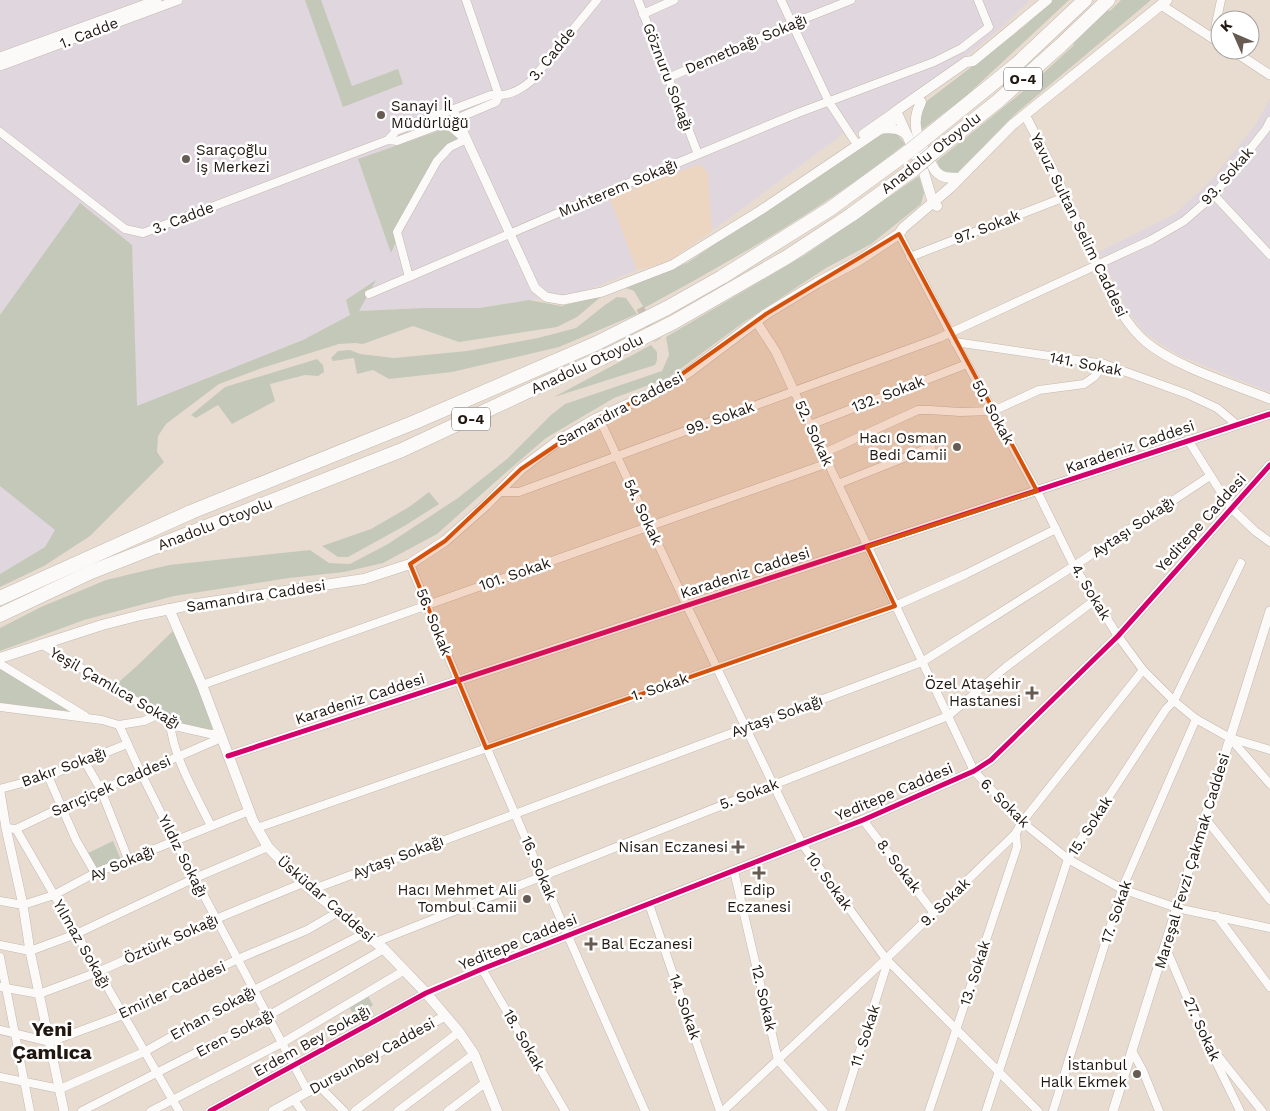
<svg xmlns="http://www.w3.org/2000/svg" width="1270" height="1111" font-family="'Work Sans',sans-serif">
	<style>
		.built { fill: #ecd6c2 }
		.industrial { fill: #e0d6dd }
		.green { fill: #c4c8b9 }
		.lines { fill: none; stroke-linecap: round; stroke-linejoin: round }
		.minor-tunnel { stroke: #cabeb3; stroke-width: 8; stroke-dasharray: 8 4; stroke-linecap: butt }
		.minor-casing { stroke: #c2b8af; stroke-width: 9 }
		.tertiary-casing { stroke: #c2b8af; stroke-width: 10 }
		.secondary-casing { stroke: #c2b8af; stroke-width: 11 }
		.motorway-casing { stroke: #c2b8af; stroke-width: 15 }
		.minor { stroke: #fcfaf8; stroke-width: 8 }
		.tertiary { stroke: #fcfaf8; stroke-width: 9 }
		.secondary { stroke: #fcfaf8; stroke-width: 10 }
		.motorway { stroke: #fcfaf8; stroke-width: 14 }
		.motorway-bridge-casing { stroke: #c2b8af; stroke-width: 15; stroke-linecap: butt }
		.motorway-bridge { stroke: #fcfaf8; stroke-width: 14 }
		.cycleway-casing { stroke: #fff; stroke-width: 8 }
		.cycleway { stroke: #d6006c; stroke-width: 5 }
		.marked { fill: #d4520c; fill-opacity: 0.2; stroke: #d4520c; stroke-width: 4; stroke-linejoin: round }
		.poi-dot { fill: #665c53; stroke: #fff; stroke-width: 2 }
		.labels { text-anchor: middle; stroke-width: 5; stroke-linejoin: round; paint-order: stroke }
		.shield { fill: #fff; stroke: #635d58; stroke-width: 1 }
		.shield-label { font-size: 14px; font-weight: bold; fill: #201710 }
		.street-label { font-size: 15px; fill: #201710; stroke: #fff }
		.poi-label { font-size: 15px; fill: #201710; stroke: #fff; text-anchor: end }
		.district-label { font-size: 20px; font-weight: bold; fill: #201710; stroke: #fff }
	</style>
	<rect width="100%" height="100%" fill="#e8dcd0"/>
	<polygon class="built" points="700,164 708,173 712,231 666,263 637,270 609,197"/>
	<g class="industrial">
		<polygon points="0,0 1030,0 1001,28 959,62 894,109 858,132 844,133 712,231 708,173 700,164 609,197 637,270 570,297 529,300 480,308 424,308 358,311 375,281 346,300 350,315 303,340 210,377 55,530 45,547 0,574"/>
		<polygon points="1270,98 1270,392 1178,355 1145,333 1126,308 1099,252 1175,214 1210,182 1257,123"/>
	</g>
	<g class="green">
		<polygon points="305,0 321,0 352,86 398,69 403,84 343,107"/>
		<polygon points="1052,0 1069,0 965,97 922,130 920,120 923,104 1026,25"/>
		<polygon points="1121,0 1151,0 1015,114 956,174 949,174 940,169 937,161 1026,89 1074,45 1073,44 1108,10 1110,11"/>
		<polygon points="447,128 462,138 425,175 391,253 358,159"/>
		<path d="M889 132 898 135 905 144C825 208 734 259 644 308L634 291 623 287 687 263 873 137Z"/>
		<polygon points="919,176 924,193 921,204 871,244 826,268 744,322 668,378 614,398 546,438 503,475 437,534 383,563 344,572 289,578 174,596 84,620 0,651 0,628 41,607 106,580 169,565 310,550 329,563 350,564 388,544 458,498 507,459 551,415 565,404 662,371 669,355 666,337 805,255"/>
		<polygon points="80,203 132,245 137,406 303,340 350,315 346,300 376,280 359,311 424,308 480,308 529,300 561,306 602,296 577,317 557,327 459,342 413,326 363,344 355,343 339,344 262,368 219,384 166,424 158,436 157,452 164,462 90,536 44,566 0,587 0,574 45,547 55,530 0,486 0,315"/>
		<polygon points="617,297 626,298 637,314 559,347 452,372 389,379 373,370 357,374 354,358 333,361 331,358 338,351 350,350 360,354 394,358 467,351 538,338 576,328 605,305"/>
		<polygon points="651,345 657,352 657,360 655,365 554,397"/>
		<polygon points="317,359 323,365 324,372 318,376 305,375 270,384 275,401 232,424 218,405 196,418 191,415 225,387"/>
		<polygon points="429,492 439,504 406,525 348,557 338,557 322,546 371,529 409,507"/>
		<path d="M174 630 215 728C187 738 136 702 112 688L138 665Z"/>
		<polygon points="0,668 75,712 0,703"/>
		<polygon points="113,841 121,860 98,870 86,854"/>
		<polygon points="368,996 373,1005 370,1007 374,1014 359,1023 349,1007"/>
	</g>
	<g class="lines">
		<polyline class="minor-tunnel" points="640,308 658,340"/>
		<defs>
			<g id="minor">
				<polyline points="638,0 698,154"/>
				<polyline points="781,0 829,102 854,140"/>
				<polyline points="643,14 674,0"/>
				<polyline points="1213,38 1221,0"/>
				<polyline points="668,78 793,23 851,0"/>
				<polyline points="0,132 125,229 143,233 388,140 397,141 456,119 496,102 499,96 466,0"/>
				<polyline points="467,139 450,147 437,161 397,232 409,277 600,195 798,113 934,62 962,48 989,27 978,0"/>
				<path d="M388 140 396 131 491 95C507 97 519 91 531 81L597 0"/>
				<polyline points="1214,195 1270,255"/>
				<polyline points="899,234 955,342 1037,491 1074,566 1118,636 1143,670 1174,701 1196,719 1230,738 1270,750"/>
				<polyline points="910,257 1065,197"/>
				<polyline points="369,294 409,277"/>
				<polyline points="955,342 1104,364 1187,394 1217,408 1236,424"/>
				<polyline points="794,391 974,771 1022,822 1068,859 1122,889 1177,908 1270,928"/>
				<polyline points="599,418 687,606 802,844 886,959 1038,1111"/>
				<polyline points="810,425 967,364"/>
				<polyline points="1188,440 1231,508 1255,531 1270,542"/>
				<polyline points="824,453 918,410 930,410 960,412 993,411 1039,390 1084,384 1094,377 1104,364"/>
				<polyline points="838,484 931,447"/>
				<polyline points="499,492 519,492 939,338 1151,240 1184,221 1214,195 1266,129 1270,121"/>
				<path d="M410 564C485 748 565 930 645 1111"/>
				<polyline points="41,644 179,727 210,734 220,734"/>
				<polyline points="0,664 85,716"/>
				<polyline points="202,685 828,463"/>
				<polyline points="0,707 102,720 119,725 144,721 157,715"/>
				<path d="M170 723C174 759 195 793 211 826"/>
				<polyline points="119,725 141,773 175,841 308,1092"/>
				<polyline points="1230,738 1270,784"/>
				<polyline points="85,762 101,790 128,859"/>
				<polyline points="48,776 76,840 95,873"/>
				<polyline points="0,789 48,776 127,744"/>
				<polyline points="1205,818 1270,900"/>
				<polyline points="863,820 934,913"/>
				<polyline points="6,828 16,829 62,807 221,738"/>
				<polyline points="257,828 895,606 966,574 1056,529"/>
				<polyline points="16,829 179,1111"/>
				<polyline points="734,871 778,1060 823,1111"/>
				<polyline points="311,890 922,662 1074,566 1210,476"/>
				<polyline points="0,901 23,905 54,895 95,873 249,811"/>
				<polyline points="649,904 720,1111"/>
				<polyline points="1217,916 1270,987"/>
				<polyline points="376,942 948,716 1006,667 1095,600"/>
				<polyline points="0,945 30,951 76,934 195,878 268,847"/>
				<polyline points="1165,946 1203,1035 1240,1111"/>
				<polyline points="0,957 30,1111"/>
				<polyline points="482,969 565,1111"/>
				<polyline points="0,987 39,994 98,972 216,919 303,883"/>
				<polyline points="0,1030 50,1042 123,1015 238,959 307,930 338,912"/>
				<polyline points="1132,1051 1143,1071 1159,1111"/>
				<polyline points="1215,1052 1262,1111"/>
				<polyline points="0,1077 60,1089 144,1052 254,990 365,933"/>
				<polyline points="319,1086 344,1111"/>
				<polyline points="294,1100 302,1111"/>
				<polyline points="82,1111 268,1016 384,949"/>
				<polyline points="151,1111 282,1043 405,970"/>
				<polyline points="210,1111 426,993"/>
				<polyline points="355,1111 459,1032"/>
				<polyline points="398,1111 474,1054"/>
				<polyline points="448,1111 485,1083"/>
				<polyline points="723,1111 886,959 1016,833 1022,822 1143,670"/>
				<polyline points="841,1111 888,961"/>
				<polyline points="929,1111 1017,847 1016,833"/>
				<polyline points="986,1111 1068,859 1166,709 1174,701 1241,563"/>
				<polyline points="1053,1111 1122,889 1196,719"/>
			</g>
			<g id="tertiary">
				<polyline points="1161,5 1220,43"/>
				<polyline points="1232,50 1270,75"/>
				<polyline points="0,57 157,0"/>
				<polyline points="0,66 178,0"/>
				<polyline points="453,110 535,288 546,297 563,300 602,292 672,265 761,210 899,117"/>
				<polyline points="443,114 446,122 462,136"/>
				<path d="M1025 115C1051 163 1072 213 1096 262 1110 290 1121 321 1146 342 1176 367 1233 384 1270 399"/>
				<path d="M882 129C893 128 899 129 908 136"/>
				<polyline points="863,134 896,111"/>
				<polyline points="756,321 776,352 794,391"/>
				<polyline points="228,756 1270,414"/>
				<polyline points="0,792 6,828 23,905 30,951 64,1111"/>
				<polyline points="426,993 482,969 863,820 974,771 991,760 1118,636 1270,465"/>
				<polyline points="273,1111 445,1016"/>
				<polyline points="1113,1111 1270,611"/>
			</g>
			<g id="secondary">
				<path d="M921 102C908 128 921 142 933 167 939 178 947 178 959 178"/>
				<polyline points="937,206 933,203 924,173 896,111 966,62 973,61 1047,0"/>
				<polyline points="169,609 202,685 253,821 268,847 303,883 384,949 426,993 459,1032 474,1054 497,1111"/>
				<polyline points="0,658 102,625 141,615 190,605 364,579 410,564 445,541 486,505 521,469 558,441 595,419 658,391 689,372 766,314 817,283 858,261 899,234 903,228 951,187 1012,125 1167,0"/>
			</g>
			<g id="motorway">
				<polyline points="928,136 1017,64 1085,0"/>
				<polyline points="934,152 998,101 1061,45 1108,0"/>
				<polyline points="0,598 191,512 415,422 595,344 667,308 722,277 830,209 908,152"/>
				<polyline points="0,615 91,572 402,450 541,385 602,358 674,322 787,257 851,215 914,169"/>
			</g>
		</defs>
		<use href="#minor" class="minor-casing"/>
		<use href="#tertiary" class="tertiary-casing"/>
		<use href="#secondary" class="secondary-casing"/>
		<use href="#motorway" class="motorway-casing"/>
		<use href="#minor" class="minor"/>
		<use href="#tertiary" class="tertiary"/>
		<use href="#secondary" class="secondary"/>
		<use href="#motorway" class="motorway"/>
		<defs>
			<g id="motorway-bridge">
				<polyline points="908,152 928,136"/>
				<polyline points="914,169 934,152"/>
			</g>
		</defs>
		<use href="#motorway-bridge" class="motorway-bridge-casing"/>
		<use href="#motorway-bridge" class="motorway-bridge"/>
		<defs>
			<g id="cycleway">
				<polyline points="228,756 1270,414"/>
				<polyline points="210,1111 426,993 482,969 863,820 974,771 991,760 1118,636 1270,465"/>
			</g>
		</defs>
		<use href="#cycleway" class="cycleway-casing"/>
		<use href="#cycleway" class="cycleway"/>
	</g>
	<path class="marked" d="M899 234 1037 491 867 547 895 606 486 748 410 564 445 541 521 469 595 419 658 391 766 314Z"/>
	<g class="poi-dot">
		<circle cx="381" cy="115" r="5"/>
		<circle cx="186" cy="159" r="5"/>
		<circle cx="957" cy="447" r="5"/>
		<path d="M1029.5 685.5h5v5h5v5h-5v5h-5v-5h-5v-5h5z"/>
		<path d="M735.5 839.5h5v5h5v5h-5v5h-5v-5h-5v-5h5z"/>
		<path d="M756.5 865.5h5v5h5v5h-5v5h-5v-5h-5v-5h5z"/>
		<circle cx="527" cy="899" r="5"/>
		<path d="M588.5 936.5h5v5h5v5h-5v5h-5v-5h-5v-5h5z"/>
		<circle cx="1137" cy="1074" r="5"/>
	</g>
	<g class="labels">
		<g class="shield">
			<rect x="1004" y="67.5" width="38" height="23" rx="4"/>
			<rect x="452" y="407.5" width="38" height="23" rx="4"/>
		</g>
		<g class="shield-label">
			<text x="1023" y="84">O-4</text>
			<text x="471" y="424">O-4</text>
		</g>
		<g class="street-label">
			<text transform="translate(89 33) rotate(-21)" y="5">1. Cadde</text>
			<text transform="translate(746 44) rotate(-23)" y="5">Demetbağı Sokağı</text>
			<text transform="translate(552 54) rotate(-51)" y="5">3. Cadde</text>
			<text transform="translate(668 77) rotate(69)" y="5">Göznuru Sokağı</text>
			<text transform="translate(931 153) rotate(-38)" y="5">Anadolu Otoyolu</text>
			<text transform="translate(1227 176) rotate(-49)" y="5">93. Sokak</text>
			<text transform="translate(618 188) rotate(-23)" y="5">Muhterem Sokağı</text>
			<text transform="translate(183 218) rotate(-21)" y="5">3. Cadde</text>
			<text transform="translate(1079 225) rotate(64)" y="5">Yavuz Sultan Selim Caddesi</text>
			<text transform="translate(987 227) rotate(-21)" y="5">97. Sokak</text>
			<text transform="translate(587 364) rotate(-25)" y="5">Anadolu Otoyolu</text>
			<text transform="translate(1086 364) rotate(11)" y="5">141. Sokak</text>
			<text transform="translate(888 394) rotate(-21)" y="5">132. Sokak</text>
			<text transform="translate(620 409) rotate(-28)" y="5">Samandıra Caddesi</text>
			<text transform="translate(993 412) rotate(61)" y="5">50. Sokak</text>
			<text transform="translate(720 418) rotate(-20)" y="5">99. Sokak</text>
			<text transform="translate(814 433) rotate(65)" y="5">52. Sokak</text>
			<text transform="translate(1130 447) rotate(-19)" y="5">Karadeniz Caddesi</text>
			<text transform="translate(643 512) rotate(65)" y="5">54. Sokak</text>
			<text transform="translate(1201 523) rotate(-48)" y="5">Yeditepe Caddesi</text>
			<text transform="translate(215 524) rotate(-21)" y="5">Anadolu Otoyolu</text>
			<text transform="translate(1133 527) rotate(-34)" y="5">Aytaşı Sokağı</text>
			<text transform="translate(745 573) rotate(-18)" y="5">Karadeniz Caddesi</text>
			<text transform="translate(515 574) rotate(-19)" y="5">101. Sokak</text>
			<text transform="translate(1091 592) rotate(59)" y="5">4. Sokak</text>
			<text transform="translate(256 596) rotate(-9)" y="5">Samandıra Caddesi</text>
			<text transform="translate(434 622) rotate(68)" y="5">56. Sokak</text>
			<text transform="translate(660 687) rotate(-19)" y="5">1. Sokak</text>
			<text transform="translate(115 688) rotate(30)" y="5">Yeşil Çamlıca Sokağı</text>
			<text transform="translate(360 699) rotate(-18)" y="5">Karadeniz Caddesi</text>
			<text transform="translate(777 716) rotate(-20)" y="5">Aytaşı Sokağı</text>
			<text transform="translate(64 767) rotate(-20)" y="5">Bakır Sokağı</text>
			<text transform="translate(111 786) rotate(-24)" y="5">Sarıçiçek Caddesi</text>
			<text transform="translate(894 792) rotate(-23)" y="5">Yeditepe Caddesi</text>
			<text transform="translate(749 794) rotate(-21)" y="5">5. Sokak</text>
			<text transform="translate(1005 803) rotate(45)" y="5">6. Sokak</text>
			<text transform="translate(1090 826) rotate(-57)" y="5">15. Sokak</text>
			<text transform="translate(183 856) rotate(63)" y="5">Yıldız Sokağı</text>
			<text transform="translate(398 857) rotate(-21)" y="5">Aytaşı Sokağı</text>
			<text transform="translate(1192 861) rotate(-73)" y="5">Mareşal Fevzi Çakmak Caddesi</text>
			<text transform="translate(122 863) rotate(-23)" y="5">Ay Sokağı</text>
			<text transform="translate(899 866) rotate(53)" y="5">8. Sokak</text>
			<text transform="translate(539 868) rotate(67)" y="5">16. Sokak</text>
			<text transform="translate(829 881) rotate(54)" y="5">10. Sokak</text>
			<text transform="translate(326 899) rotate(41)" y="5">Üsküdar Caddesi</text>
			<text transform="translate(945 902) rotate(-44)" y="5">9. Sokak</text>
			<text transform="translate(1116 912) rotate(-71)" y="5">17. Sokak</text>
			<text transform="translate(171 939) rotate(-24)" y="5">Öztürk Sokağı</text>
			<text transform="translate(518 942) rotate(-22)" y="5">Yeditepe Caddesi</text>
			<text transform="translate(82 944) rotate(60)" y="5">Yılmaz Sokağı</text>
			<text transform="translate(975 973) rotate(-72)" y="5">13. Sokak</text>
			<text transform="translate(172 990) rotate(-25)" y="5">Emirler Caddesi</text>
			<text transform="translate(764 998) rotate(77)" y="5">12. Sokak</text>
			<text transform="translate(685 1007) rotate(71)" y="5">14. Sokak</text>
			<text transform="translate(213 1013) rotate(-29)" y="5">Erhan Sokağı</text>
			<text transform="translate(1202 1029) rotate(66)" y="5">27. Sokak</text>
			<text transform="translate(235 1033) rotate(-28)" y="5">Eren Sokağı</text>
			<text transform="translate(865 1036) rotate(-72)" y="5">11. Sokak</text>
			<text transform="translate(524 1040) rotate(60)" y="5">18. Sokak</text>
			<text transform="translate(312 1041) rotate(-29)" y="5">Erdem Bey Sokağı</text>
			<text transform="translate(372 1056) rotate(-29)" y="5">Dursunbey Caddesi</text>
		</g>
		<g class="poi-label">
			<text x="391" y="111" text-anchor="start">Sanayi İl<tspan x="391" dy="17">Müdürlüğü</tspan></text>
			<text x="196" y="155" text-anchor="start">Saraçoğlu<tspan x="196" dy="17">İş Merkezi</tspan></text>
			<text x="947" y="443">Hacı Osman<tspan x="947" dy="17">Bedi Camii</tspan></text>
			<text x="1021" y="689">Özel Ataşehir<tspan x="1021" dy="17">Hastanesi</tspan></text>
			<text x="728" y="852">Nisan Eczanesi</text>
			<text x="517" y="895">Hacı Mehmet Ali<tspan x="517" dy="17">Tombul Camii</tspan></text>
			<text x="759" y="895" text-anchor="middle">Edip<tspan x="759" dy="17">Eczanesi</tspan></text>
			<text x="601" y="949" text-anchor="start">Bal Eczanesi</text>
			<text x="1127" y="1070">İstanbul<tspan x="1127" dy="17">Halk Ekmek</tspan></text>
		</g>
		<g class="district-label">
			<text x="52" y="1036">Yeni<tspan x="52" dy="23">Çamlıca</tspan></text>
		</g>
	</g>
	<g transform="translate(1235 35) rotate(315)"><circle r="24" fill="#ffffff" stroke="#a6a29f"/>
	<path d="M0-4L9 19L0 12L-9 19Z" fill="#665c53"/>
	<text y="-8" font-size="14" font-weight="bold" text-anchor="middle" fill="#201710">K</text>
	</g>
</svg>
